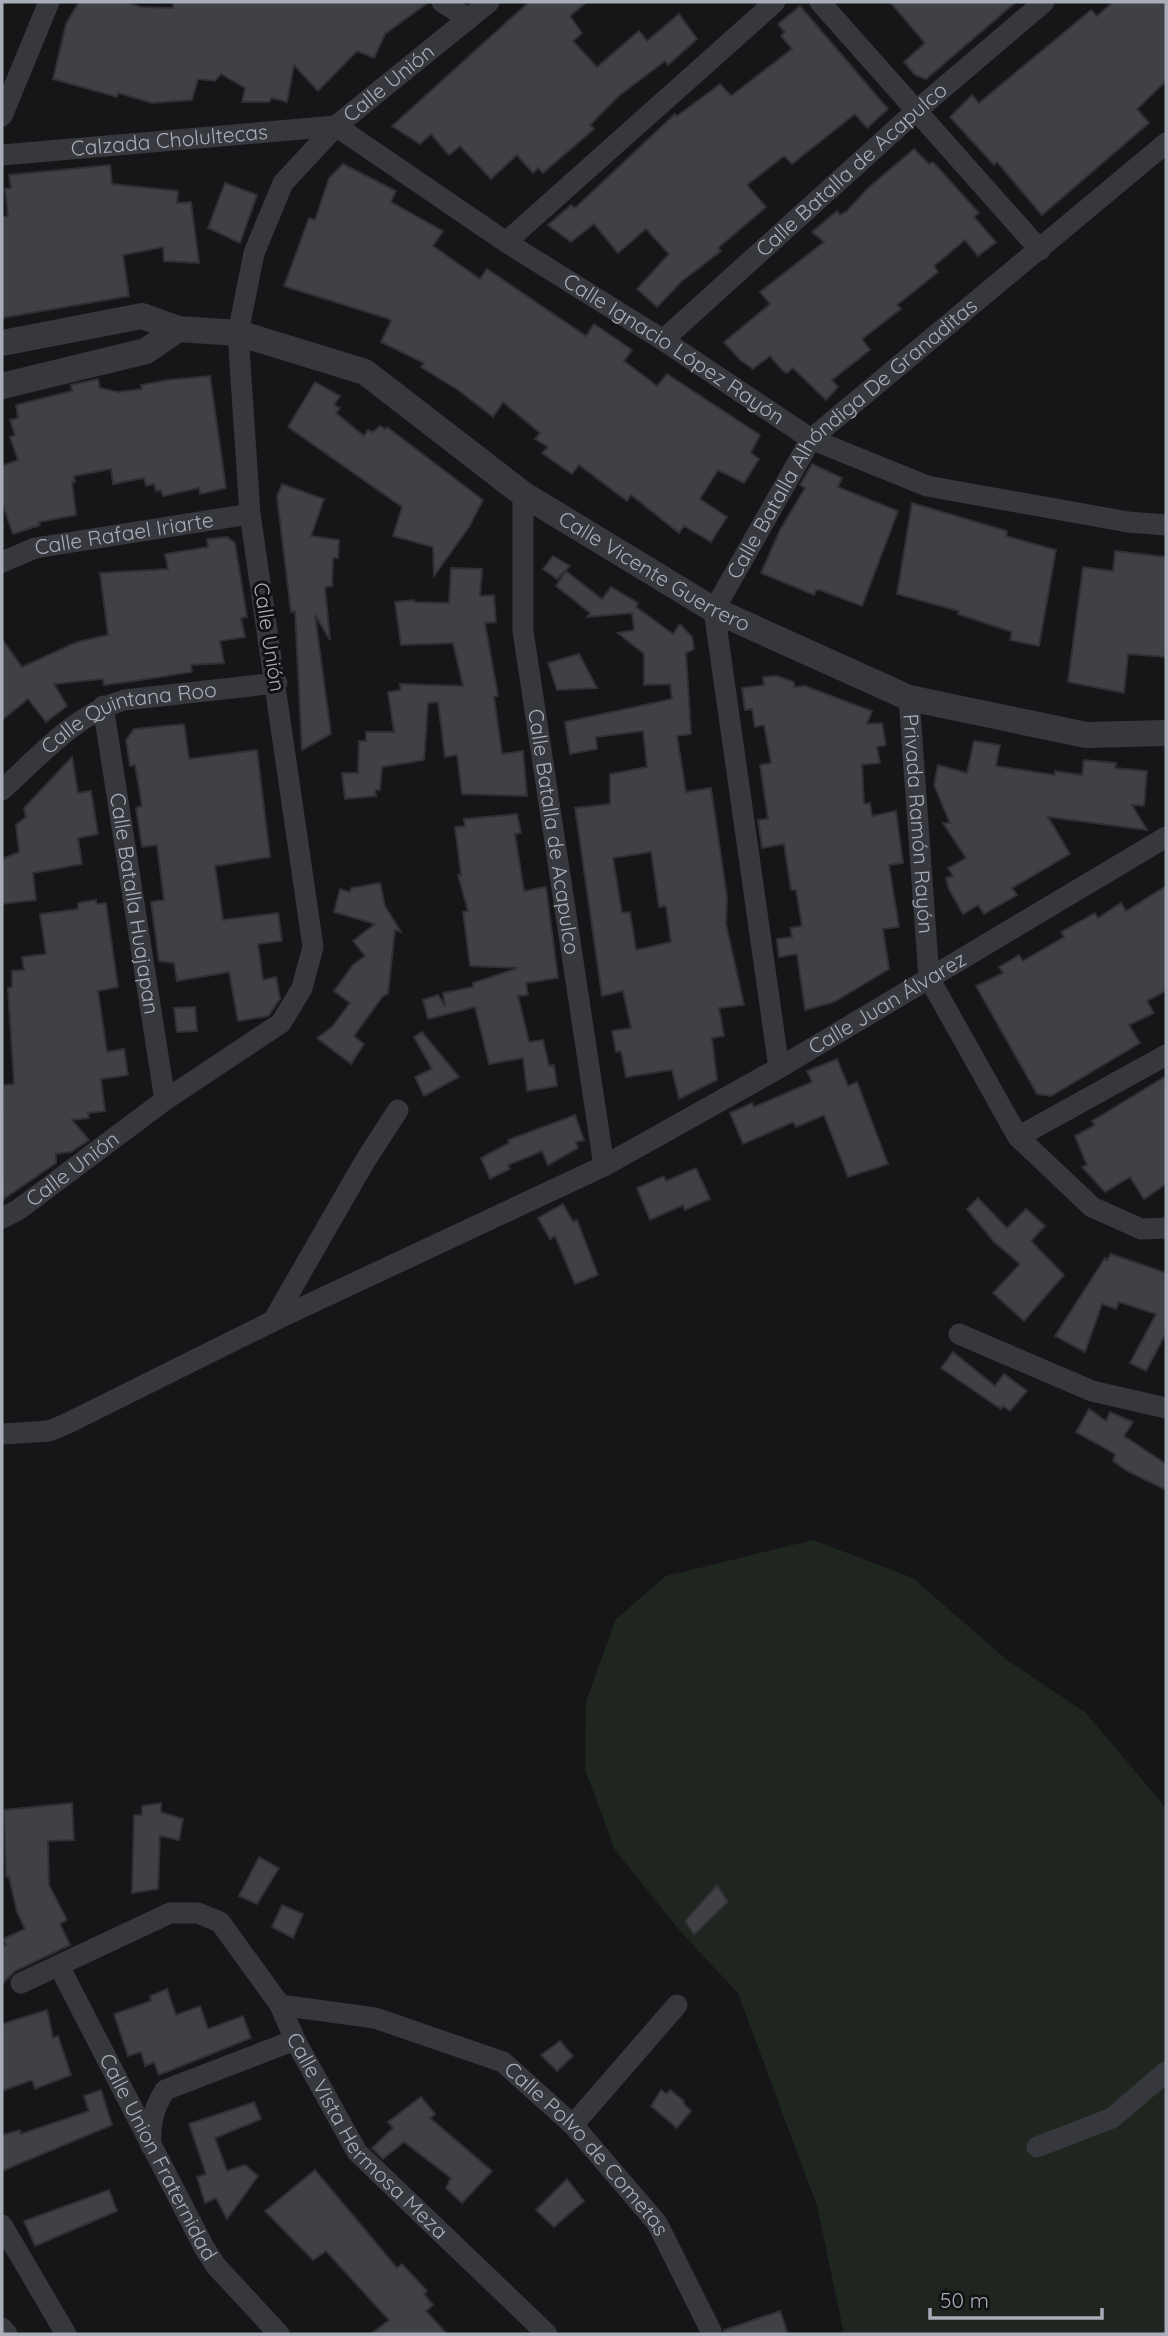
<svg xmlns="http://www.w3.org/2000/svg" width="1168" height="2336" font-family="Quicksand,sans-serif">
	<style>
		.green { fill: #1e261f }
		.building { fill: #404145; stroke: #303034; stroke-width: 2; fill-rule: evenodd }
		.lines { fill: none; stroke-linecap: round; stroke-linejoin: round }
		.minor { stroke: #37383d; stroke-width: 21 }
		.tertiary { stroke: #37383d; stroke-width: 26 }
		.labels { text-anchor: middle; stroke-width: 6; stroke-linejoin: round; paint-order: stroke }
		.street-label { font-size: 21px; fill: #a8adb8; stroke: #111113 }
	</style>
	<rect width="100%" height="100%" fill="#161618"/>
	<polygon class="green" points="813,1540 913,1578 1007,1660 1086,1713 1166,1808 1166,2334 844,2334 817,2206 738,1993 680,1931 615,1850 585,1769 586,1701 616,1619 666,1576"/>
	<g class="building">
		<polygon points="79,2 127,2 141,7 173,8 173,2 429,2 385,34 374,58 357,51 318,91 294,65 287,102 272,98 269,102 242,102 245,88 221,74 215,81 198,79 192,100 152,103 118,93 117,97 53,79 66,24"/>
		<polygon points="529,2 587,2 570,16 582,33 573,41 597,67 639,31 647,41 679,14 697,39 668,65 665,61 620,95 590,125 594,129 543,173 538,168 533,173 517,155 491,179 460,146 449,155 431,134 420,144 392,126"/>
		<polygon points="890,2 1016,2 926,79 915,75 904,62 925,43"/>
		<polygon points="1113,2 1166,2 1166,81 1137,109 1149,123 1042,215 997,162 994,165 950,117 972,95 979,103 1091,10 1097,16"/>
		<polygon points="800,6 888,109 867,128 855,114 792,164 784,156 747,185 766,207 718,248 721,251 682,281 657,307 637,289 669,254 646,229 618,253 594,224 571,242 548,225 571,205 575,208 675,114 677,116 720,84 731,96 792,49 781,36 785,32 778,24"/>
		<polygon points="914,149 929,164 933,162 979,213 974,217 996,242 978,256 965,240 934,266 938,272 897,305 901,309 862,339 870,350 832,380 838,387 826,400 793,368 787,373 783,371 770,356 753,369 740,360 724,342 770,304 760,292 824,242 812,232 837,211 840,215 847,211 868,188"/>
		<polygon points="343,164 396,191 391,202 443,231 433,246 480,279 487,269 586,336 594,324 632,350 624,361 657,386 667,374 760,435 751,453 759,459 744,483 718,470 700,499 727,517 711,542 684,526 679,533 631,495 627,501 579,465 572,474 542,453 548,447 535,439 540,433 503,402 493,417 458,390 421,367 424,363 381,342 391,321 389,319 284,286 309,218 315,220 329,178"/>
		<polygon points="110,165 112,184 178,191 177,203 191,202 199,263 164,261 163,247 123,255 129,296 2,318 2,217 8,216 5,189 11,188 9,175"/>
		<polygon points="225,183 257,195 240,243 208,228"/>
		<polygon points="210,376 226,488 200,494 199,488 163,496 161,490 156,491 154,484 146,486 144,478 113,484 111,469 74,476 75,482 72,482 76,515 39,522 40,525 13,534 2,503 2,466 18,460 10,437 15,435 10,420 18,418 16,405 72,391 71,385 98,379 100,388 118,392 142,389 141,385 168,380"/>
		<polygon points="315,382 340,396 334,405 340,408 336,413 364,436 368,430 373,432 380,426 385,429 387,427 483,500 469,527 434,576 433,547 393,536 402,507 288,427"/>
		<polygon points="812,464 842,478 838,487 898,511 862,606 820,590 816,590 814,595 761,573 780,530 805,488 800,485"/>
		<polygon points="282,484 324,499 311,536 339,540 338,558 333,558 332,586 325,587 330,640 315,615 331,734 302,750 295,611 291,612 277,497"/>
		<polygon points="912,503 1007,531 1006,536 1056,550 1039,646 1010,640 1012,632 958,614 959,611 897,594"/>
		<polygon points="227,537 235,543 247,617 241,618 245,637 220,641 224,663 191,665 192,672 128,682 104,685 103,679 54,684 67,706 46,722 28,699 2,720 2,639 22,667 77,642 108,635 100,573 168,569 165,554 208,547 207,539"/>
		<polygon points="1115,551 1166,557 1166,657 1128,654 1124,693 1068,682 1083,567 1113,571"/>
		<polygon points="553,556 570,566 557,579 543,569"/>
		<polygon points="451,568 482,569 480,596 494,595 496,622 485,623 498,696 494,697 502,754 523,751 527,796 462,794 457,755 445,757 438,702 428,703 424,760 382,767 380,790 375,790 376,796 345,799 342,773 358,773 359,741 366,741 366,732 394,732 388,692 401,690 400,684 463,686 453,643 401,645 395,602 414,600 415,602 449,603"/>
		<path d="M566 571 602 599 611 587 638 603 636 607 673 634 680 624 692 637 694 649 686 653 691 734 677 736 686 792 711 788 727 897 726 924 744 1005 719 1008 724 1036 712 1038 717 1080 679 1099 672 1070 626 1077 621 1051 616 1052 612 1031 631 1028 623 991 602 996 575 808 610 804V774L647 767 643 731 596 737 597 749 570 754 565 722 672 699 670 684 644 685V654L618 633 634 630 632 613 587 617 590 613 556 586ZM651 852 659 907 666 906 671 942 636 950 630 912 622 913 613 858Z"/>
		<polygon points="579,654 597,688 557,690 548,663"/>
		<polygon points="777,676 794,682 794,687 805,686 872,711 867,724 882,723 886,745 877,747 880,763 862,765 864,804 870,803 872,816 896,811 903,863 889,865 899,927 883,929 889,969 834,1002 805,1010 797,954 779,957 777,939 792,937 790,928 802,926 796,890 791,890 784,844 762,848 758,820 768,819 760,765 771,763 764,725 755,727 752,709 745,710 742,688 764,685 763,677"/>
		<polygon points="184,724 189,759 257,750 270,857 215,866 223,920 278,913 282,941 258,944 263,980 276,977 280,999 268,1016 238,1021 229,972 177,981 174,963 159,961 151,902 164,900 157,845 142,847 136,808 142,806 135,765 130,766 126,740 134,729"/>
		<polygon points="974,741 1000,745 996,766 1055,775 1055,771 1082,775 1084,760 1116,763 1115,768 1147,771 1144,806 1132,805 1147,830 1048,817 1070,854 1012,888 1017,895 984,914 978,905 963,914 949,889 946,878 953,876 948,868 966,858 943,823 950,823 934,785 938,765 967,773"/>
		<polygon points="72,757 78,793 91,791 98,834 78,838 82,864 33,873 36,900 2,904 2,859 19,852 16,825 26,817 24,808"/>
		<polygon points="517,814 521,833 515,834 524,891 546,887 558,978 526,983 528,995 518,996 529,1042 543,1040 549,1066 554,1065 557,1086 527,1091 523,1058 489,1064 475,1007 428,1019 423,1000 438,995 445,1006 443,993 473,987 473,983 518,968 470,966 463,912 468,911 458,875 461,875 455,827 465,826 464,819"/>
		<polygon points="380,883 385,906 401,932 395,930 388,994 383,996 354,1036 364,1044 351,1064 317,1038 332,1027 350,1003 334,991 353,965 365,956 353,941 375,924 334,912 340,889 350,892 351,888"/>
		<polygon points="1166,886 1166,991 1147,1001 1154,1013 1129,1025 1140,1043 1051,1096 1037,1094 976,986 1003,973 999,967 1019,955 1023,961 1064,937 1061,932 1095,913 1098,918 1121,903 1126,911"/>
		<polygon points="96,900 96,904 106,903 118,987 98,991 107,1052 124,1049 128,1075 101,1079 105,1111 88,1113 89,1118 72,1120 89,1140 71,1152 56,1154 56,1163 2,1200 3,1085 14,1084 8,988 12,987 12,971 24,970 22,957 46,954 40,914 78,909 78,903"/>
		<polygon points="195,1007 197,1031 177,1032 174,1008"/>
		<polygon points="422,1032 459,1077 424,1096 415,1077 432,1069 414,1037"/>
		<polygon points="837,1059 848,1086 857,1082 888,1164 848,1177 824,1115 796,1127 793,1122 743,1144 730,1113 752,1103 754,1107 812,1082 807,1071"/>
		<polygon points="1166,1076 1166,1184 1144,1199 1130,1177 1105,1192 1082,1167 1087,1165 1075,1136 1095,1125 1092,1121"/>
		<polygon points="575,1115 584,1140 576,1142 578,1148 548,1165 542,1151 508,1165 510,1169 490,1179 481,1158 509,1143 508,1140"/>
		<polygon points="696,1168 710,1199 685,1210 683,1205 650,1220 637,1188 664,1176 666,1181"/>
		<polygon points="978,1198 1007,1228 1026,1209 1045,1226 1031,1241 1064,1275 1024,1321 993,1293 1020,1264 994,1242 967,1209"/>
		<polygon points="563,1204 573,1222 577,1220 598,1275 575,1284 555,1236 550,1239 538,1218"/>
		<polygon points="1111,1254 1166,1273 1166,1333 1146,1371 1130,1363 1156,1314 1119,1302 1116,1309 1102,1304 1085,1352 1055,1336 1105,1258 1107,1260"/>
		<polygon points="953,1352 995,1386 1004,1374 1027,1391 1010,1411 1003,1406 1001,1409 941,1368"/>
		<polygon points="1089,1409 1106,1421 1110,1412 1133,1422 1124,1436 1166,1464 1166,1490 1127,1471 1113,1461 1115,1454 1076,1432"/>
		<polygon points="72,1803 74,1840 48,1841 49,1885 67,1920 60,1924 70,1945 15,1971 2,1984 2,1945 6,1945 3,1939 25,1929 17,1912 9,1877 6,1877 4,1810"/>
		<polygon points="161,1803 161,1812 183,1819 179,1840 160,1836 158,1889 132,1893 134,1815 142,1815 142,1806"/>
		<polygon points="259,1857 279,1868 257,1904 239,1896"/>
		<polygon points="717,1885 728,1902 694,1935 685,1921"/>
		<polygon points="282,1905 303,1914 293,1938 272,1927"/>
		<polygon points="167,1989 176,2015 200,2006 208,2029 243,2016 251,2038 159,2075 154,2062 145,2066 141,2052 128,2056 114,2014 151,2001 150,1996"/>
		<polygon points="47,2010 53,2038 58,2036 71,2075 35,2089 32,2080 2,2091 2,2024"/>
		<polygon points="560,2041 573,2056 557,2071 541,2055"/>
		<polygon points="101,2090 112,2125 2,2171 2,2135 20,2130 21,2134 89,2111 84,2096"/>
		<polygon points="661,2090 667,2094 670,2090 684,2101 683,2103 691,2111 677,2128 651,2106"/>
		<polygon points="421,2097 435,2114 430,2118 492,2171 462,2203 446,2188 451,2178 404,2142 383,2159 372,2148 393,2128 388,2122"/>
		<polygon points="254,2102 261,2119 215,2138 227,2171 245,2165 258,2176 227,2219 216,2198 205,2203 197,2177 206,2174 189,2124"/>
		<polygon points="315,2170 397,2268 402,2264 427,2291 424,2294 433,2305 426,2311 447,2334 371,2334 389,2320 326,2251 313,2260 265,2211"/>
		<polygon points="567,2179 584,2201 554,2227 536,2210"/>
		<polygon points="109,2190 117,2211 35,2246 24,2221"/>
		<polygon points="780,2311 788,2334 723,2334 724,2330"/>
	</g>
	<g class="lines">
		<g class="minor">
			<polyline points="442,2 469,19"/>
			<polyline points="820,2 1040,250"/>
			<polyline points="2,116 49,2"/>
			<path id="s1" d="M2 155 336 126 506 242 663 340 811 439 927 486 1128 522 1166 525"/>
			<polyline points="506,242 775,2"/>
			<path id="s2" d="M663 340 916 111 1044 2"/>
			<path id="s3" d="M523 494V631L604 1166"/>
			<path id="s4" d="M2 562 35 548 250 514"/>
			<path id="s5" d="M909 698 929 978 1018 1137 1092 1207 1141 1229 1166 1228"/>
			<path id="s6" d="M103 706 165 1100"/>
			<path id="s7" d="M2 790C40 756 74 715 124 700L277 683"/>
			<path id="s8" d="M779 1068 714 610 811 439 1166 143"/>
			<polyline points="1018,1137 1166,1055"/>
			<path id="s9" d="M2 1218 18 1210 165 1100 281 1023 302 988 313 947 250 514 238 333 254 253 283 183 336 126 489 2"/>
			<polyline points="273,1321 365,1161 398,1110"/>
			<polyline points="959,1334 1092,1391 1166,1408"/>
			<path id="s10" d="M2 1434 49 1431 66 1424 273 1321 604 1166 779 1068 1166 837"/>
			<path id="s11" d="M59 1966 205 2249 216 2266 279 2334"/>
			<path id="s12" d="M21 1983 170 1913H198L220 1922 280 2005 295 2040 357 2152 547 2334"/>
			<path id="s13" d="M280 2005 375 2018 503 2062 573 2125 657 2223 711 2331"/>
			<polyline points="573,2125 677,2005"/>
			<path d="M151 2146C150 2124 153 2109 165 2090L295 2040"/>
			<polyline points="1037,2147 1112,2118 1166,2072"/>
			<polyline points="2,2225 66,2334"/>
			<polyline points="2,2328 7,2334"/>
		</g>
		<g class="tertiary">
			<path id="s14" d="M2 343 142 316 178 329 238 333 365 372 523 494 714 610 909 698 1086 735 1166 733"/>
			<polyline points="2,386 146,351 178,329"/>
		</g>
	</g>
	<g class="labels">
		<g class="street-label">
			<text dy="7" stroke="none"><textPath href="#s9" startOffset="1346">Calle Unión</textPath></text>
			<text dy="7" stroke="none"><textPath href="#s1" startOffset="168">Calzada Cholultecas</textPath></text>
			<text dy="7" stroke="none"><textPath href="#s2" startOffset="254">Calle Batalla de Acapulco</textPath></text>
			<text dy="7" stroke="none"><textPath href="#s1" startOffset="740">Calle Ignacio López Rayón</textPath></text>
			<text dy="7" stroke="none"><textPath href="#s8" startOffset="686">Calle Batalla Alhóndiga De Granaditas</textPath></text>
			<text dy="7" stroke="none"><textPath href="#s4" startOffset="126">Calle Rafael Iriarte</textPath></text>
			<text dy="7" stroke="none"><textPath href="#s14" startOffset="726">Calle Vicente Guerrero</textPath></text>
			<text transform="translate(269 637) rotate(81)" y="7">Calle Unión</text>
			<text dy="7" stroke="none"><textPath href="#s7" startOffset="152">Calle Quintana Roo</textPath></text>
			<text dy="7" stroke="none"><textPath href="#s5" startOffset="126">Privada Ramón Rayón</textPath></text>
			<text dy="7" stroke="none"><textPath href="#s3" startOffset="340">Calle Batalla de Acapulco</textPath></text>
			<text dy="7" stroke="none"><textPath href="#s6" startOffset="200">Calle Batalla Huajapan</textPath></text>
			<text dy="7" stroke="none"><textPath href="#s10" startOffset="989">Calle Juan Álvarez</textPath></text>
			<text dy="7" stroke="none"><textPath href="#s9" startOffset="86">Calle Unión</textPath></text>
			<text dy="7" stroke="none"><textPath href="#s12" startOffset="478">Calle Vista Hermosa Meza</textPath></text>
			<text dy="7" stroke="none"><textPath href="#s13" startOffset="352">Calle Polvo de Cometas</textPath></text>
			<text dy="7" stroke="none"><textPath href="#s11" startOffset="215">Calle Union Fraternidad</textPath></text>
		</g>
	</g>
	<rect width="1168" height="2336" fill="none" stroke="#a8adb8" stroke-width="7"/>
	<path d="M930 2308v10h172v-10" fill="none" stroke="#a8adb8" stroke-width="3.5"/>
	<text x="940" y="2308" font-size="21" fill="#a8adb8" stroke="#111113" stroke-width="5" paint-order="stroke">50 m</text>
</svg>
